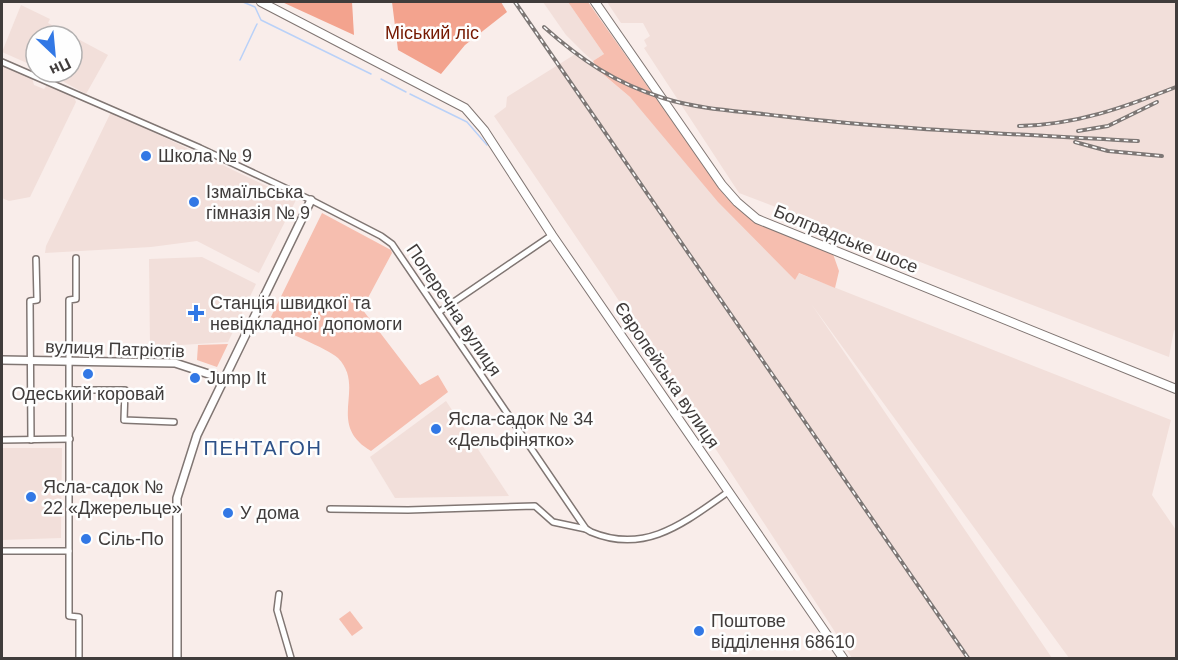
<svg xmlns="http://www.w3.org/2000/svg" width="1178" height="660" font-family="Helvetica,sans-serif">
	<style>
		.built { fill: #f2dfda }
		.green { fill: #f6beaf }
		.forest { fill: #f3a38e }
		.lines { fill: none; stroke-linecap: round; stroke-linejoin: round }
		.stream { stroke: #b9d1f8; stroke-width: 1.5 }
		.minor-casing { stroke: #807673; stroke-width: 8 }
		.tertiary-casing { stroke: #807673; stroke-width: 10 }
		.secondary-casing { stroke: #807673; stroke-width: 10 }
		.minor { stroke: #fff; stroke-width: 5 }
		.tertiary { stroke: #fff; stroke-width: 7 }
		.secondary { stroke: #fff; stroke-width: 8 }
		.rail-casing { stroke: #7d7775; stroke-width: 4 }
		.rail { stroke: #fefefe; stroke-width: 1.5; stroke-dasharray: 4.5; stroke-linecap: butt }
		.poi-dot { fill: #3278e5; stroke: #fefefe; stroke-width: 2 }
		.labels { text-anchor: middle; stroke-width: 5; stroke-linejoin: round; paint-order: stroke }
		.park-label { font-size: 18px; fill: #751800; stroke: #fefefe }
		.poi-label { font-size: 18px; fill: #403c3b; stroke: #fefefe; text-anchor: start }
		.street-label { font-size: 18px; fill: #403c3b; stroke: #fefefe }
		.neighbourhood-label { font-size: 20px; letter-spacing: 1.5px; fill: #2d5087; stroke: #fefefe }
	</style>
	<rect width="100%" height="100%" fill="#f9edea"/>
	<g class="built">
		<polygon points="543,2 568,2 604,54 593,61 583,52 566,35"/>
		<polygon points="607,2 1176,2 1176,331 1174,330 1169,357 739,193 644,48 647,46 644,40 650,36 643,23 621,23"/>
		<polygon points="21,5 50,19 48,23 108,55 86,94 46,72 72,72 72,36 36,36 36,67 2,52"/>
		<polygon points="577,53 630,97 795,280 798,273 1171,420 1152,495 1176,530 1176,658 1069,658 812,305 1052,658 852,658 604,278 494,116 506,107 507,97"/>
		<polygon points="2,64 32,78 34,85 44,89 47,85 74,97 76,102 30,197 9,201 2,198"/>
		<polygon points="111,112 296,200 259,273 197,241 151,247 45,253 46,246"/>
		<polygon points="202,257 256,284 228,342 150,347 149,259"/>
		<polygon points="446,401 509,496 395,498 370,457"/>
		<polygon points="2,448 62,448 61,538 2,540"/>
	</g>
	<g class="green">
		<path d="M568 2H588L725 196C755 227 794 238 833 254L839 271 835 288 799 273 795 280 718 202 630 97 598 70 593 61 604 54Z"/>
		<path d="M322 213 391 250 392 253 362 309 420 385 438 375 448 392 371 451C325 424 367 388 338 358 327 348 283 331 268 323Z"/>
		<polygon points="228,344 217,367 197,360 198,345"/>
		<polygon points="350,611 363,628 352,636 339,619"/>
	</g>
	<g class="forest">
		<polygon points="282,2 352,2 354,35"/>
		<polygon points="392,2 501,2 507,12 465,45 441,74 398,50"/>
	</g>
	<g class="lines">
		<g class="stream">
			<polyline points="243,2 255,7 261,20 371,74"/>
			<polyline points="240,60 257,24"/>
			<polyline points="381,79 406,92"/>
			<polyline points="410,94 467,122 487,145"/>
		</g>
		<defs>
			<g id="minor">
				<path d="M2 62 200 148 311 200 381 236 392 244 586 529 591 532C646 555 685 522 728 492"/>
				<polyline points="76,258 76,299 69,300 69,616 79,617 79,658"/>
				<polyline points="439,312 552,235"/>
				<polyline points="71,390 125,390 124,420 174,422"/>
				<polyline points="2,440 70,439"/>
				<polyline points="31,440 30,301 37,300 36,259"/>
				<polyline points="330,509 408,510 535,506 553,522 586,529"/>
				<polyline points="2,551 69,551"/>
				<polyline points="279,594 277,610 291,658"/>
			</g>
			<g id="tertiary">
				<polyline points="2,360 175,363 224,379"/>
				<polyline points="177,658 177,498 197,435 311,200"/>
			</g>
			<g id="secondary">
				<polyline points="261,2 465,108 484,130 552,235 843,658"/>
				<polyline points="595,2 722,185 737,202 757,219 1176,389"/>
			</g>
		</defs>
		<use href="#minor" class="minor-casing"/>
		<use href="#tertiary" class="tertiary-casing"/>
		<use href="#secondary" class="secondary-casing"/>
		<use href="#minor" class="minor"/>
		<use href="#tertiary" class="tertiary"/>
		<use href="#secondary" class="secondary"/>
		<defs>
			<g id="rail">
				<polyline points="515,2 968,658"/>
				<path d="M544 27C581 60 615 83 663 98 701 110 742 111 780 116 899 130 1019 134 1138 141"/>
				<path d="M1019 126C1076 125 1125 107 1176 87"/>
				<polyline points="1078,131 1108,126 1157,102"/>
				<polyline points="1075,142 1108,151 1162,156"/>
			</g>
		</defs>
		<use href="#rail" class="rail-casing"/>
		<use href="#rail" class="rail"/>
	</g>
	<g class="poi-dot">
		<circle cx="146" cy="156" r="6"/>
		<circle cx="194" cy="202" r="6"/>
		<path d="M193 304h6v6h6v6h-6v6h-6v-6h-6v-6h6z"/>
		<circle cx="88" cy="374" r="6"/>
		<circle cx="195" cy="378" r="6"/>
		<circle cx="436" cy="429" r="6"/>
		<circle cx="31" cy="497" r="6"/>
		<circle cx="228" cy="513" r="6"/>
		<circle cx="86" cy="539" r="6"/>
		<circle cx="699" cy="631" r="6"/>
	</g>
	<g class="labels">
		<g class="park-label">
			<text x="432" y="39">Міський ліс</text>
		</g>
		<g class="poi-label">
			<text x="158" y="162">Школа № 9</text>
			<text x="206" y="198">Ізмаїльська<tspan x="206" dy="21">гімназія № 9</tspan></text>
			<text x="210" y="309">Станція швидкої та<tspan x="210" dy="21">невідкладної допомоги</tspan></text>
			<text x="207" y="384">Jump It</text>
			<text x="88" y="400" text-anchor="middle">Одеський коровай</text>
			<text x="448" y="425">Ясла-садок № 34<tspan x="448" dy="21">«Дельфінятко»</tspan></text>
			<text x="43" y="493">Ясла-садок №<tspan x="43" dy="21">22 «Джерельце»</tspan></text>
			<text x="240" y="519">У дома</text>
			<text x="98" y="545">Сіль-По</text>
			<text x="711" y="627">Поштове<tspan x="711" dy="21">відділення 68610</tspan></text>
		</g>
		<g class="street-label">
			<text transform="translate(846 239) rotate(22)" y="6">Болградське шосе</text>
			<text transform="translate(454 310) rotate(56)" y="6">Поперечна вулиця</text>
			<text transform="translate(115 349) rotate(2)" y="6">вулиця Патріотів</text>
			<text transform="translate(667 375) rotate(56)" y="6">Європейська вулиця</text>
		</g>
		<g class="neighbourhood-label">
			<text x="263" y="455">ПЕНТАГОН</text>
		</g>
	</g>
	<rect width="1178" height="660" fill="none" stroke="#403c3b" stroke-width="6"/>
	<g transform="translate(54 54) rotate(154)"><circle r="28" fill="#fefefe" stroke="#b2b0b0" stroke-width="1.5"/>
	<path d="M0-4.5L10 22L0 15L-10 22Z" fill="#3278e5"/>
	<text y="-9" font-size="16" font-weight="bold" text-anchor="middle" fill="#403c3b">Пн</text>
	</g>
</svg>
